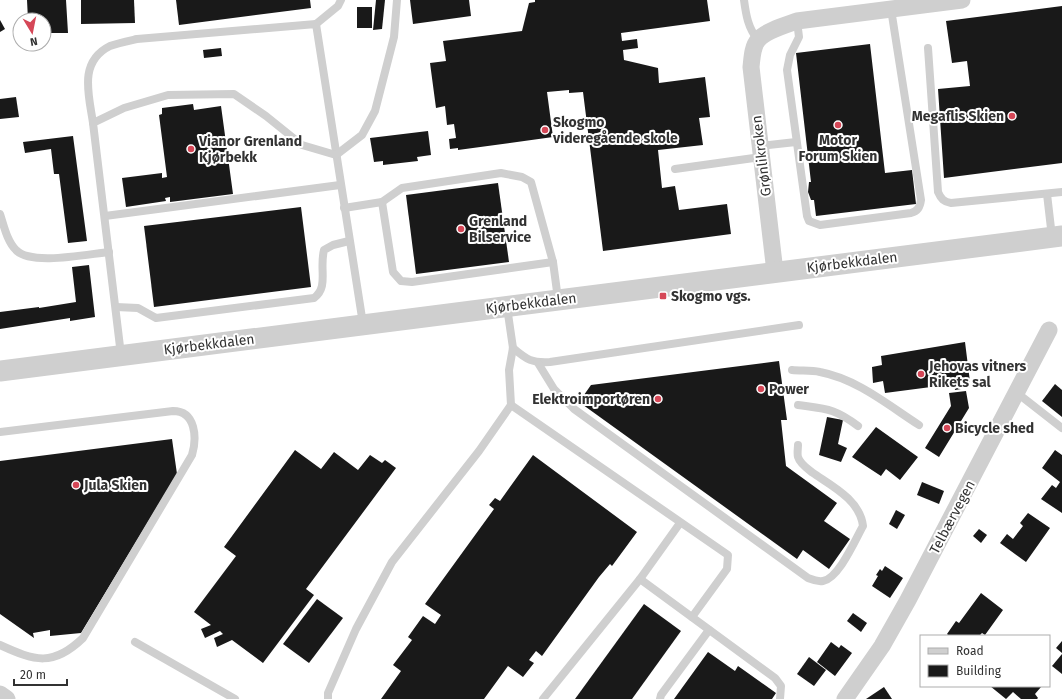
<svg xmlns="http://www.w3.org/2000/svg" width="1062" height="699" font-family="'Fira Sans',sans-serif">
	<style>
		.building { fill: #191919 }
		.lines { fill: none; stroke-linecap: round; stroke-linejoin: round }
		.service { stroke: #cfcfcf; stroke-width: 8 }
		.minor { stroke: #cfcfcf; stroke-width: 17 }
		.tertiary { stroke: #cfcfcf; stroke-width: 21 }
		.poi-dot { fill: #d54757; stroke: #fff; stroke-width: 1.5 }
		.labels { text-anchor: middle; stroke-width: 4; stroke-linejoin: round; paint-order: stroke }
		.poi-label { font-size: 14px; font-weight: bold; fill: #323232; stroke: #fff; text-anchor: start }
		.street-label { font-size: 14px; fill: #323232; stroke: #fff }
	</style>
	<rect width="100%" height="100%" fill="#fff"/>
	<g class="building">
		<polygon points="27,0 66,0 68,33 44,33 44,20 28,20"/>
		<polygon points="81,0 134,0 135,23 81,24"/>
		<polygon points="176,0 310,0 311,8 179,25"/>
		<polygon points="376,0 385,0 382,29 373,30"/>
		<polygon points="410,0 469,0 471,16 413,24"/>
		<polygon points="535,0 707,0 710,21 621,33 622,41 637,39 638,48 623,50 624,60 658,68 659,83 705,77 710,117 699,118 703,145 658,150 662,188 675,186 679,210 727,204 731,234 603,251 583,92 569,93 569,90 547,92 553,137 458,150 458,148 450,149 449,139 456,138 454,124 447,125 445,106 436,108 430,63 446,61 443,41 522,31 529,3 535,2"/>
		<polygon points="1062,6 1062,163 944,178 938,89 970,86 967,61 952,63 946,21"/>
		<rect x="357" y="7" width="15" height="21"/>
		<polygon points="0,20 5,29 0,32"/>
		<polygon points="870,44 885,173 912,170 916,204 816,216 814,200 811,200 808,192 809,182 811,182 796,53"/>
		<polygon points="221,48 222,56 204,58 203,50"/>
		<polygon points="16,97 19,117 0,119 0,99"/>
		<polygon points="193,104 194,110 221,106 233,194 170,202 170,197 165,198 166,201 126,207 122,178 162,173 162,178 167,177 159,115 162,114 162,108"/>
		<polygon points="428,131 431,155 417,157 418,161 383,165 383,161 374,162 370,138"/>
		<polygon points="73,136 87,241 68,243 59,174 54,174 51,149 25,153 23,142"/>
		<polygon points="498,183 509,262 416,274 406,195"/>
		<polygon points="301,207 311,287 154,307 144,226"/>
		<polygon points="89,265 95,317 70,321 70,318 0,329 0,312 39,307 39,308 76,302 72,267"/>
		<polygon points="965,342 970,382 960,383 961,389 955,390 954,384 885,393 883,381 873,383 872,367 882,365 881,356"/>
		<polygon points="779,361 787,420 781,420 786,466 837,503 824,521 850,539 829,569 803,550 797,559 579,402 591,385"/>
		<polygon points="1055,384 1062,390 1062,417 1042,401"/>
		<polygon points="966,391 969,408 939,457 925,448 951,406 949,393"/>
		<polygon points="827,417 843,420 838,444 847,448 841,462 819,455"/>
		<polygon points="876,427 918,457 900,480 886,469 881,476 852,457"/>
		<polygon points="172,439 177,474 81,633 50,636 50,630 33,633 34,638 0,614 0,461"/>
		<polygon points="295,450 321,469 334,452 358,470 370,455 382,463 385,460 396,468 306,589 314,595 263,663 232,640 217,647 214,638 223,634 220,631 205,638 201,629 211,625 194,612 236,556 224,547"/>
		<polygon points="1055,450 1062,455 1062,513 1041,499 1052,485 1056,488 1060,482 1042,468"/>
		<polygon points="533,455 637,532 612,566 610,564 599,577 542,656 536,651 529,660 534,663 523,677 508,666 484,699 381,699 401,671 393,665 412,640 408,637 423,616 435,624 441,615 425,604 494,509 489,505 495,498 500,501"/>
		<polygon points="922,482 944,491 939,504 917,495"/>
		<polygon points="896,510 905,515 897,529 889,524"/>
		<polygon points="1028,513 1050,528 1026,562 1000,543 1007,534 1013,539 1023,526 1020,523"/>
		<polygon points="979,529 987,535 981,543 973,536"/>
		<polygon points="885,566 903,578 890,598 872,586 878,576 876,575 880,569 882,571"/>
		<polygon points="981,593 1003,610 985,635 982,633 979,636 949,636 947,634 956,621 959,623"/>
		<polygon points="317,599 343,618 309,663 283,644"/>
		<polygon points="644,604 681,631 632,699 575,699"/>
		<polygon points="853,613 867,623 861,632 847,621"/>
		<polygon points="1062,641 1062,653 1056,648"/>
		<polygon points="831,642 839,648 841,645 852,653 835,676 817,662"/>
		<polygon points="708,652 735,671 738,666 776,693 772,699 674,699"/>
		<polygon points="1062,654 1062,674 1052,666"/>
		<polygon points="809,657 826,670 814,686 797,674"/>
		<polygon points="990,686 1040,686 1041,687 1035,694 1038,698 1037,699 1021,699 1013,692 1006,699"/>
		<polygon points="884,687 892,699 866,699"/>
	</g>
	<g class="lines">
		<g class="service">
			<path d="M744 0C746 15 748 28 758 40"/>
			<path d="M797 21 799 37 790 55 787 70 807 216 809 221 820 225 911 213C918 211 920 207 921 200L891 9"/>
			<polyline points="316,24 338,6 341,0"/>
			<path d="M928 48 938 192C941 199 944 202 951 203L1062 192"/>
			<path d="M93 123C89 95 78 62 110 46 118 43 128 41 137 39L316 24 363 324"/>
			<polyline points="760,146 796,142"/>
			<polyline points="675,169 761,157"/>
			<polyline points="1047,194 1052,237"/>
			<polyline points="382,202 393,272 401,281 412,282 553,262"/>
			<polyline points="344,208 382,202 402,188 501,173 522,177 531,182 553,262 558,299"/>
			<path d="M0 214C4 226 7 241 16 250 30 266 88 254 109 252"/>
			<polyline points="105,216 340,185"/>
			<path d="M116 307 138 308 156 318 314 298C329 287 319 269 324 250L333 245 349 241"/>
			<path d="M513 348C527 360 532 363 550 362L799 325"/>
			<polyline points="121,355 93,123 124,108 168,95 234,94 266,116 302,145 336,155 362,135 375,111 394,37 397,0"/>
			<path d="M538 363 554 389 574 409 808 578C813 580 817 582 823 581 839 578 855 540 863 526 860 500 832 486 813 473 808 469 800 464 798 457 797 454 798 448 798 445"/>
			<path d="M792 370C801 371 811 370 820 372 857 379 888 405 919 425"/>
			<polyline points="1017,393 1062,428"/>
			<polyline points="511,405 728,555 727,569 692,617"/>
			<path d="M798 405C826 409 834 408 858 426"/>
			<path d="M0 432 173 411C196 411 197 438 192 455L83 638C53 667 35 661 0 645"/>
			<polyline points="640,579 775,678 781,686 780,699"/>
			<polyline points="135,642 235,699"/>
			<polyline points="328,699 328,693 356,629 392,562 479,451 511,405 509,370 513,348 507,307"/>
			<polyline points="543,699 640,579 680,523"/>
			<polyline points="660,699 661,695 709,630"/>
		</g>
		<g class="minor">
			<path d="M775 272 751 67C752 59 752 47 758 40 765 31 786 25 797 21L962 0"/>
			<polyline points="0,694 7,699"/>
			<polyline points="845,699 882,646 908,600 1049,330"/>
		</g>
		<polyline class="tertiary" points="0,371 1062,236"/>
	</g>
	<g class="poi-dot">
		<circle cx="1012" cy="116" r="4"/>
		<circle cx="838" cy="125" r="4"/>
		<circle cx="545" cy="130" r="4"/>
		<circle cx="191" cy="149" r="4"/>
		<circle cx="461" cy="229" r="4"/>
		<rect x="659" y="292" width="8" height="8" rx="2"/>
		<circle cx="921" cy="374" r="4"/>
		<circle cx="761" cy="389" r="4"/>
		<circle cx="658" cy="399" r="4"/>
		<circle cx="947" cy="428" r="4"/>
		<circle cx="76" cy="485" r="4"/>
	</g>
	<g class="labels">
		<g class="poi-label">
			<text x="1004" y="121" text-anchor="end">Megaflis Skien</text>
			<text x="553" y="127">Skogmo<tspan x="553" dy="16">videregående skole</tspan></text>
			<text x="838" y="145" text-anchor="middle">Motor<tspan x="838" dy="16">Forum Skien</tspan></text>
			<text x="199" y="146">Vianor Grenland<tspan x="199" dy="16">Kjørbekk</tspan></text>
			<text x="469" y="226">Grenland<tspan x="469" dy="16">Bilservice</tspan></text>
			<text x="671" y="301">Skogmo vgs.</text>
			<text x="929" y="371">Jehovas vitners<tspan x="929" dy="16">Rikets sal</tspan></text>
			<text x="769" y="394">Power</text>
			<text x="650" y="404" text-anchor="end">Elektroimportøren</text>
			<text x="955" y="433">Bicycle shed</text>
			<text x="84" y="490">Jula Skien</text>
		</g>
		<g class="street-label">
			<text transform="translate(761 156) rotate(-97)" y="5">Grønlikroken</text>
			<text transform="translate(852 262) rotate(-7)" y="5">Kjørbekkdalen</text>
			<text transform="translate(531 303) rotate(-7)" y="5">Kjørbekkdalen</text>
			<text transform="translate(209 344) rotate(-7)" y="5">Kjørbekkdalen</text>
			<text transform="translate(952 517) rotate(-62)" y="5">Telbærvegen</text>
		</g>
	</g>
	<rect x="920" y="635" width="130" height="52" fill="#ffffff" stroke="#adadad"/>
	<rect x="928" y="648" width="20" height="6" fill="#cfcfcf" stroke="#adadad"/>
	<text x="956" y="655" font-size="12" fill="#323232">Road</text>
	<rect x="928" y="665" width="20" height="12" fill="#191919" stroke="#adadad"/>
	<text x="956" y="675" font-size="12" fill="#323232">Building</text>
	<g transform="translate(32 32) rotate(170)"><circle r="19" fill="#ffffff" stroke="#adadad"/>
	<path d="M0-3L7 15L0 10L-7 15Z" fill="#d54757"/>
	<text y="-6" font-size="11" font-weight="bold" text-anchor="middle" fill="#323232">N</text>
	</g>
	<path d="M14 679v6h53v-6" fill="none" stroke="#323232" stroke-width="2"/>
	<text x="20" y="679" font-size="12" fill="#323232" stroke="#ffffff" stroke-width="3" paint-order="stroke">20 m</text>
</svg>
